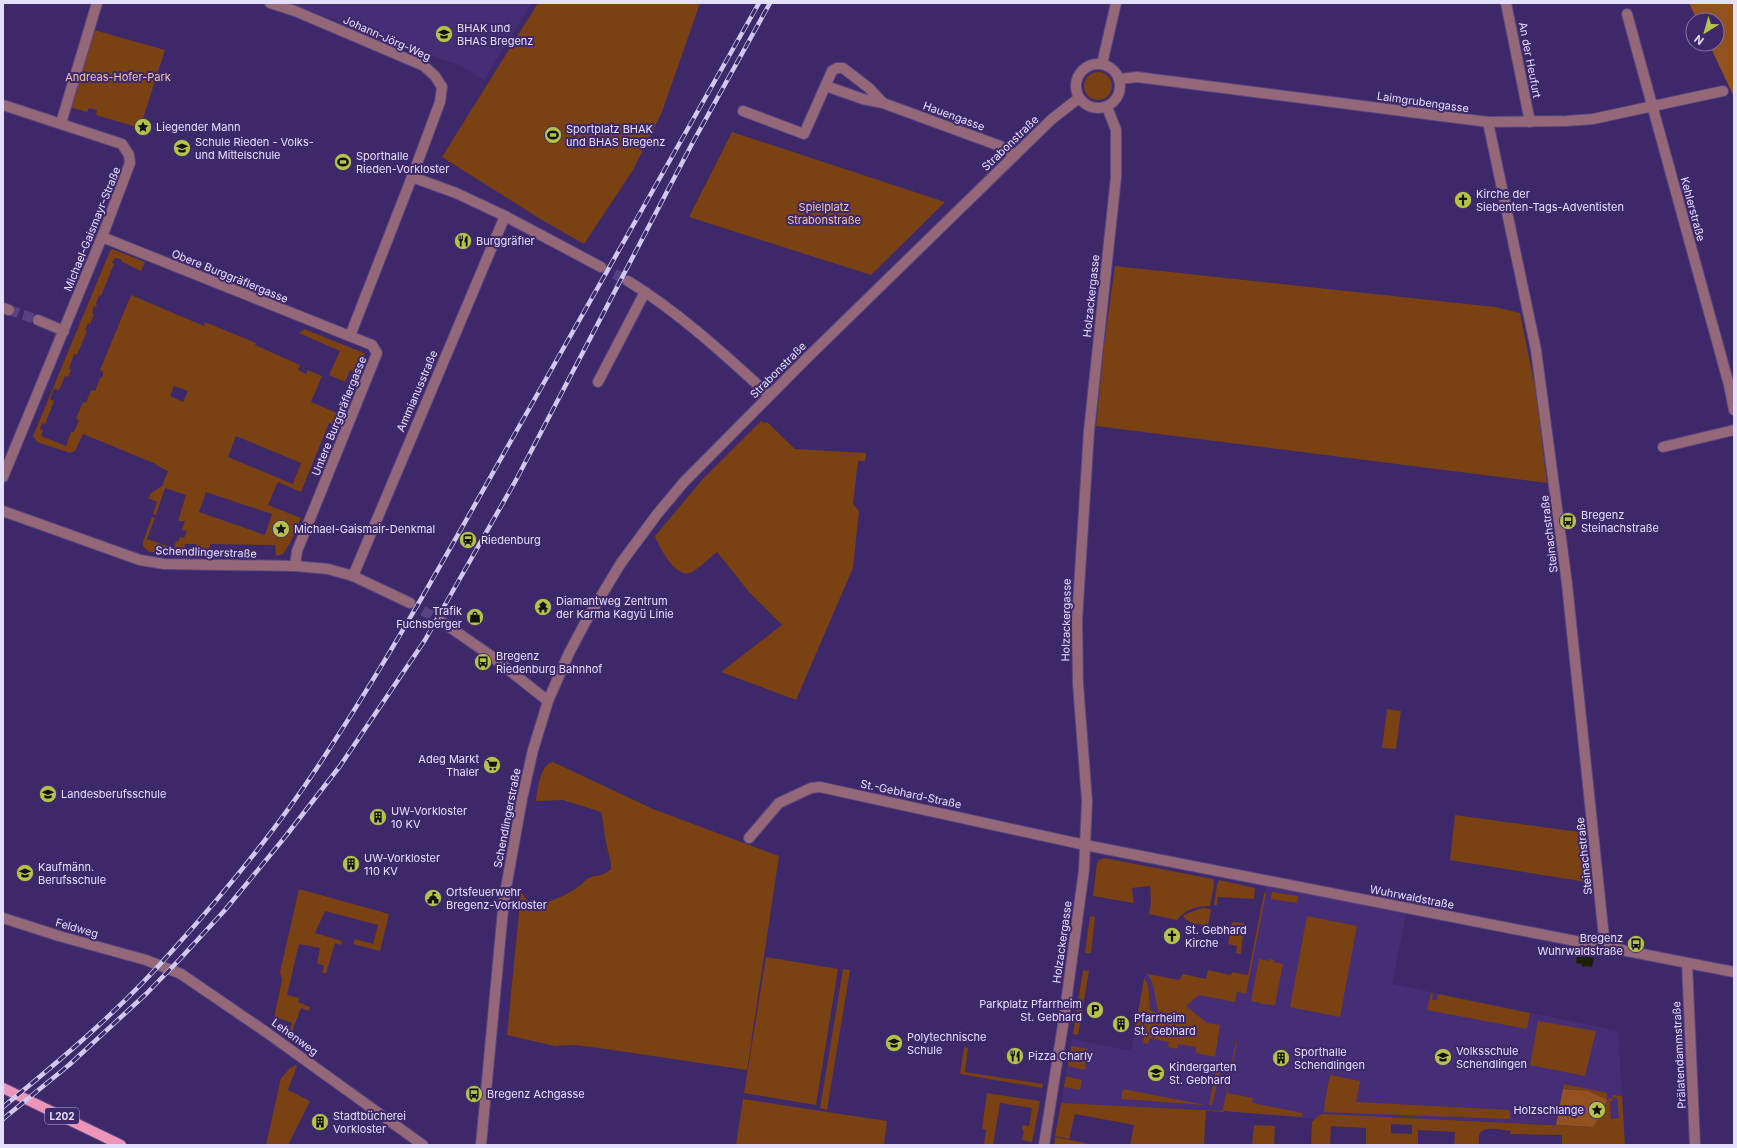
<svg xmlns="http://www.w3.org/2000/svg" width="1737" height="1148" font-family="Inter,sans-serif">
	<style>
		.built { fill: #462e76 }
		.green { fill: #7a4113; fill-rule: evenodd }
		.forest { fill: #92511e }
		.water { fill: #1c1f00 }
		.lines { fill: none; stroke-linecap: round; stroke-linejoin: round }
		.minor-tunnel { stroke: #564380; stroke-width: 10; stroke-dasharray: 10 5; stroke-linecap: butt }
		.minor-casing { stroke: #584581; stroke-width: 12 }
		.major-casing { stroke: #584581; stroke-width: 12 }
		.minor { stroke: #946878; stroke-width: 10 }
		.major { stroke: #ed95b8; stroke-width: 10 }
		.rail-casing { stroke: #d0c9ed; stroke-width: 4.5 }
		.rail { stroke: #3d2869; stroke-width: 3; stroke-dasharray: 9; stroke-linecap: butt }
		.labels { text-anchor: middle; stroke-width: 4; stroke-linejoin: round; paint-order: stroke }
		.shield { fill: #3d2869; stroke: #b3a8d2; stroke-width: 1 }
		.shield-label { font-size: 10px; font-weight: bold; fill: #e5dfff }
		.poi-label { font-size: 11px; fill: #e5dfff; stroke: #3d2869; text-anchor: start }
		.street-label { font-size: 11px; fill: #e5dfff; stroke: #3d2869 }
		.park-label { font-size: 11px; fill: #f3c5a8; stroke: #3d2869 }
	</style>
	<rect width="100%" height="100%" fill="#3d2869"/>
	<g class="built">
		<polygon points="289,3 532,3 484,80 461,66"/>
		<polygon points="1266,886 1406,914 1392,984 1618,1031 1624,1128 1323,1114 1314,1119 1224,1111 1061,1104 1072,1039 1131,1051 1145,973 1245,994"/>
	</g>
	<g class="green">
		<polygon points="538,3 700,3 662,112 633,170 584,244 542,220 442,157"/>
		<polygon points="94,30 165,50 140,128 96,115 97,110 89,108 87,112 70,107"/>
		<circle cx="1098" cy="86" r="14"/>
		<polygon points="732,132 945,202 871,275 689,217"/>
		<path d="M112 249 145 262 141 271 122 262V260L117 258 114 259 112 263 114 264 101 296 99 295 96 304 97 305 96 307 94 306 92 313 94 314 90 324 88 323 85 330 87 331 77 355 74 354 69 369 71 370 68 377 65 376 59 390 54 389 50 399 54 401 45 424 42 423 40 429 43 430 41 436 66 446 71 432H74L79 420 76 419 83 402 86 403 91 390 95 391 100 378 103 376V372L100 370 131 295 204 326 205 322 256 343 255 345 300 365 298 370 306 374 308 370 322 376 311 402 344 416 339 427 329 423 301 492 278 482 277 484 268 505 301 518 290 543 283 554 276 556 275 545 210 544 209 555 196 554V544H185L184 554 149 552 143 546V542L152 517 155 518 147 539 174 548 176 541 178 542 180 537 184 538 187 531 182 530 185 521H178L186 495 165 488 156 515 153 514 157 502 148 498 151 493 162 486 168 471 156 465V464L83 434 75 451 70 453 37 442 33 436 110 251ZM174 386 188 391 183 402 170 396ZM236 436 301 463 293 484 228 457ZM206 492 272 514 265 535 199 512Z"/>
		<polygon points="1115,266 1495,307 1520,313 1535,387 1547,483 1096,426 1104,346"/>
		<polygon points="304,329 364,353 367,359 360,374 350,370 345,382 329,375 340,351 299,333"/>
		<path d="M761 421 764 423 767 422 795 449 866 453 865 461H858L853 504 859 511 853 568 796 700 721 672 782 625 749 592 717 552C709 558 701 567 692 572 677 581 659 547 655 536L703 479Z"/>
		<polygon points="1387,709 1401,711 1396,749 1382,748"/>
		<path d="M553 762 653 809 779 856 747 1070 599 1048 574 1045 555 1046 507 1035 521 892C523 894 525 898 527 900 540 910 571 893 582 884 584 882 586 879 589 878 600 873 599 879 611 869 611 860 609 855 607 847 604 836 604 824 601 812L563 800 536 801C538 790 539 765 553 762Z"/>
		<polygon points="1455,815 1587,833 1593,883 1450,860"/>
		<path d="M1104 858 1213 879 1214 885 1210 906C1196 906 1186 909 1177 920L1149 914 1151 903 1150 886 1132 888 1134 903 1093 896 1097 863 1099 860Z"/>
		<polygon points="1219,880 1255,888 1254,899 1218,897 1217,905 1214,905 1217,885"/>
		<polygon points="299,889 389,914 380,951 353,944 355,939 373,944 378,925 325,911 315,933 342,941 341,945 335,943 326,974 322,972 324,966 317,963 320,948 299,944 287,995 299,998 298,1002 310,1007 309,1011 301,1008 291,1034 300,1041 303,1039 301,1042 296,1044 287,1038 292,1023 278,1018 275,1027 273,1023 282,980 280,972"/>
		<polygon points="1272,892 1298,896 1297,903 1271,899"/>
		<path d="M1264 893H1266L1246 994 1237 992 1235 1002 1199 995 1186 1006 1207 1023 1220 1025 1215 1057 1196 1053V1047L1178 1044 1177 1049 1168 1047 1169 1042 1150 1038 1148 1044 1143 1043 1144 1037 1134 1035 1144 979C1151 985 1148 1002 1151 1011L1159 1013C1155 1001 1155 982 1147 974L1179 980 1183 974 1206 979 1208 970 1231 975 1232 972 1248 975Z"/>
		<path d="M1203 908 1211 909 1208 926C1199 924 1188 924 1183 916L1188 913Z"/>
		<polygon points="1090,916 1095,917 1091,953 1085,953"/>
		<polygon points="1307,916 1357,926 1340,1017 1290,1007"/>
		<polygon points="1232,922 1244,923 1241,954 1236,953 1237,946 1228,944"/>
		<polygon points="766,957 838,969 816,1105 744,1093"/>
		<polygon points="1259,959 1269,961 1269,959 1274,960 1274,962 1283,964 1275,1005 1261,1004 1261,1003 1251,1001"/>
		<polygon points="843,969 850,970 827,1110 820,1108"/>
		<polygon points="1083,970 1089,971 1078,1035 1073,1034"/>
		<polygon points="1431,993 1433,993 1432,1000 1437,1000 1438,994 1530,1013 1527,1029 1427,1010"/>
		<polygon points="1538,1021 1596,1031 1585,1076 1530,1065"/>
		<polygon points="1236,1042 1237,1042 1227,1093 1253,1098 1252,1103 1302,1113 1302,1117 1224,1111 1223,1112 1206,1111 1204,1145 1130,1145 1134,1125 1075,1114 1069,1139 1055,1136 1061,1103 1221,1111 1223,1109"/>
		<polygon points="1071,1046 1088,1049 1085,1070 1068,1066"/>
		<polygon points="964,1047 968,1048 965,1072 1043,1084 1042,1088 960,1074"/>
		<polygon points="296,1065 297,1066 288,1090 310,1101 288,1145 266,1145 281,1078 290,1068"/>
		<polygon points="1216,1068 1221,1069 1212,1105 1209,1105"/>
		<polygon points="1330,1075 1360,1081 1356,1102 1510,1110 1510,1119 1324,1112 1325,1101"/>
		<polygon points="1066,1076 1082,1080 1080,1090 1064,1087"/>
		<path d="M1564 1084 1607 1093V1100L1608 1101 1609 1098 1613 1099V1101H1610L1611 1119 1619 1118 1617 1098H1612V1095L1622 1096 1625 1145H1562V1135L1510 1134V1131C1503 1130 1486 1126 1481 1132 1478 1135 1479 1141 1479 1145H1454L1455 1132 1418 1130V1145H1366V1128L1331 1126 1330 1145H1311L1312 1122 1318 1116 1323 1114 1593 1127 1601 1115 1607 1100 1571 1089H1563ZM1391 1124 1412 1125V1134L1391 1133Z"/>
		<polygon points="1123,1089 1205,1105 1121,1099"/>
		<polygon points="987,1093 1040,1101 1032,1142 1022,1140 1024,1131 1022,1130 1023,1125 1029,1126 1032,1108 1000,1103 993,1145 984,1145 986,1130 982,1129"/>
		<polygon points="743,1099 887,1121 884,1145 736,1145"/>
		<polygon points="1254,1125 1275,1126 1274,1145 1252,1145"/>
		<polygon points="1055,1137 1095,1145 1054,1145"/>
	</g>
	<g class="forest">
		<polygon points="1689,3 1734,3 1734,97 1709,44 1717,44 1717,20 1697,20"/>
		<polygon points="1563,1089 1588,1091 1607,1100 1601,1115 1593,1127 1556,1125"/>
	</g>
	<polygon class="water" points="1577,954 1594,958 1592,967 1586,966 1583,967 1581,964 1576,963"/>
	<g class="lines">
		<g class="minor-tunnel">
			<polyline points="601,267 628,281"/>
			<polyline points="9,310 38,320"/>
			<polyline points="410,603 442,622"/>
		</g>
		<defs>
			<g id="minor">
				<polyline points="270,3 295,11 424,66 435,76 442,87 440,102 412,177 350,336"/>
				<polyline points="1506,3 1530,122"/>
				<polyline points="1627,14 1729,385 1734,410"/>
				<circle cx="1098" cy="86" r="22"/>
				<polyline points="1102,64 1116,3"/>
				<polyline points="1119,79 1137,77 1488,122 1566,121 1593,119 1723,91"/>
				<polyline points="826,86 863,99 883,103 1000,146 1015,155"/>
				<polyline points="3,105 122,144 129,155 130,163 102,237 3,477"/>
				<polyline points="743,111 804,134 832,71 837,68 843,68 869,88 883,103"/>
				<polyline points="1488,122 1536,350 1567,584 1605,947"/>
				<polyline points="61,123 97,3"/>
				<polyline points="412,177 456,193 505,216 601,267"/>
				<polyline points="102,237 372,345 377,353 297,551 295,566"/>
				<path d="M628 281C680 313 725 355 769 395"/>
				<polyline points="3,308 9,310"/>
				<polyline points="38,320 64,331"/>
				<polyline points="598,382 645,292"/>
				<polyline points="1663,447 1734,430"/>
				<polyline points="3,511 140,560 164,564 295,566 328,569 353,576 410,603"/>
				<polyline points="353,576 505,216"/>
				<polyline points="442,622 490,655 548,701"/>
				<polyline points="749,838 779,803 811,788 820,787 1085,845 1734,972"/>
				<polyline points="3,918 59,936 146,960 181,974 266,1032 423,1145"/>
				<polyline points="1687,963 1695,1145"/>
				<polyline points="481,1145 504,899 522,799 533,750 548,701 569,653 586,621 621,563 658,513 684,482 808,357 1015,155 1052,119 1079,98"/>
				<polyline points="1044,1145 1063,1025 1084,870 1087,801 1078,684 1077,620 1089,431 1116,177 1116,130 1107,107"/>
			</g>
			<polyline id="major" points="3,1088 121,1145"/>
		</defs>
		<use href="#minor" class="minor-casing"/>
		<use href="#major" class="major-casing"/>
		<use href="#minor" class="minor"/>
		<use href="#major" class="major"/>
		<defs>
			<g id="rail">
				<path d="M3 1107C62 1059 121 1009 172 951 228 889 281 824 326 754 393 652 452 545 512 439 594 294 677 148 759 3"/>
				<polyline points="3,1119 69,1065 146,994 180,959 225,910 285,837 340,766 425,640 446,603 516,480 693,142 770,3"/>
			</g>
		</defs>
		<use href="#rail" class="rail-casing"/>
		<use href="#rail" class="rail"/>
	</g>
	<defs>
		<symbol id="school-disc" viewBox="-11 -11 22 22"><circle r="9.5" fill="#b5c249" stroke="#3d2869"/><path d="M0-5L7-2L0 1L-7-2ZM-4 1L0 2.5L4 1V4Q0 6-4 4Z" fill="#111"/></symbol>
		<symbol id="sight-disc" viewBox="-11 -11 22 22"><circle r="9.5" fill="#b5c249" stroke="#3d2869"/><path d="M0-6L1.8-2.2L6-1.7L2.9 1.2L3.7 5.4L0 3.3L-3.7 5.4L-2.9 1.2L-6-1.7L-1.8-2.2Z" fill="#111"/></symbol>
		<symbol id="stadium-disc" viewBox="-11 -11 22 22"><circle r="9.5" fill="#b5c249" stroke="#3d2869"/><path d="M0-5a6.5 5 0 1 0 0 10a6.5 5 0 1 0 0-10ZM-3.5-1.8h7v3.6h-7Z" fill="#111"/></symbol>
		<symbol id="church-disc" viewBox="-11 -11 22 22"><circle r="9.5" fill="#b5c249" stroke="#3d2869"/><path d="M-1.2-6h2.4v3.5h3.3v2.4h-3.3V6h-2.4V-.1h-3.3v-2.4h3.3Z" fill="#111"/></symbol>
		<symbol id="restaurant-disc" viewBox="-11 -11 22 22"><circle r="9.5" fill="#b5c249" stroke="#3d2869"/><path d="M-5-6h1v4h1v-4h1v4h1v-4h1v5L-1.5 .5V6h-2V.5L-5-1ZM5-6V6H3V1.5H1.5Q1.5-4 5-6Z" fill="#111"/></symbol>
		<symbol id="bus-disc" viewBox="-11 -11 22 22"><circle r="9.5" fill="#b5c249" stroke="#3d2869"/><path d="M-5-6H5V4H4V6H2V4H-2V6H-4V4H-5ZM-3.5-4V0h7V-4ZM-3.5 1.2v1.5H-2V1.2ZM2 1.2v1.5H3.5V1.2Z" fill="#111"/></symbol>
		<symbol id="station-disc" viewBox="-11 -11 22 22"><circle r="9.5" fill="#b5c249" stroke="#3d2869"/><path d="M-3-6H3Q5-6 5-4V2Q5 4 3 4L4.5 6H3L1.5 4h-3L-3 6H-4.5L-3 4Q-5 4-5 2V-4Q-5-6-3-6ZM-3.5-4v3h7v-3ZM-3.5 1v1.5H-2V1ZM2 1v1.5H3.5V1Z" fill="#111"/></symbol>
		<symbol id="temple-disc" viewBox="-11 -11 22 22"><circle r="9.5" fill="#b5c249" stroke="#3d2869"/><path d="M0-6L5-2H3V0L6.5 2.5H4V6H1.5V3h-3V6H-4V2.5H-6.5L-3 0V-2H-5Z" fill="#111"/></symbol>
		<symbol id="shop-disc" viewBox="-11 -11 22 22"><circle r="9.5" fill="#b5c249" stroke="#3d2869"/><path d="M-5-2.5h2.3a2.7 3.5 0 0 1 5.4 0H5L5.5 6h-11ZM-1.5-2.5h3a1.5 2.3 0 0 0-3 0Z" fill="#111"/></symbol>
		<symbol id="supermarket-disc" viewBox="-11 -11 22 22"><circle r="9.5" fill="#b5c249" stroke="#3d2869"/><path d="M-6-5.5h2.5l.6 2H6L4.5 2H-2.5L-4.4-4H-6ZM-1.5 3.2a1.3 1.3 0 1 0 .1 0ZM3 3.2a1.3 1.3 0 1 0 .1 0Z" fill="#111"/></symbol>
		<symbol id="building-disc" viewBox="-11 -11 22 22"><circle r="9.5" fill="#b5c249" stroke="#3d2869"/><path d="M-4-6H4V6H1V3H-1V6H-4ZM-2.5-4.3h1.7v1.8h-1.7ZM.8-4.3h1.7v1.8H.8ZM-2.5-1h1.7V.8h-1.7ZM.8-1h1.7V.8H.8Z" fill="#111"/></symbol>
		<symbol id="civic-disc" viewBox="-11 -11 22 22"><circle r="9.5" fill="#b5c249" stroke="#3d2869"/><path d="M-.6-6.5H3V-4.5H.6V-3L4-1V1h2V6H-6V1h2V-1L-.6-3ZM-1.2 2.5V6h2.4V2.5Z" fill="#111"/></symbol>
		<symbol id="parking-disc" viewBox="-11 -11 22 22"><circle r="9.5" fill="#b5c249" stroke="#3d2869"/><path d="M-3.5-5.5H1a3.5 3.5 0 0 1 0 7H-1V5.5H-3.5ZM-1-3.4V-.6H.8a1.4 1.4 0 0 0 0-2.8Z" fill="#111"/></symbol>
	</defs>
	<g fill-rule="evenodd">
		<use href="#school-disc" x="434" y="24" width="20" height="20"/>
		<use href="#sight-disc" x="133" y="117" width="20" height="20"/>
		<use href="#stadium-disc" x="543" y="125" width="20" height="20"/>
		<use href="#school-disc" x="172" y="138" width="20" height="20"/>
		<use href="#stadium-disc" x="333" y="152" width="20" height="20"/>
		<use href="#church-disc" x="1453" y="190" width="20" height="20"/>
		<use href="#restaurant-disc" x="453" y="231" width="20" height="20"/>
		<use href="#bus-disc" x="1558" y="511" width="20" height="20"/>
		<use href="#sight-disc" x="271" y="519" width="20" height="20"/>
		<use href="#station-disc" x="458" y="530" width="20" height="20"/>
		<use href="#temple-disc" x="533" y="597" width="20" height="20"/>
		<use href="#shop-disc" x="465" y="607" width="20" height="20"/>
		<use href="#bus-disc" x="473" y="652" width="20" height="20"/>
		<use href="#supermarket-disc" x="482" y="755" width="20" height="20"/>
		<use href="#school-disc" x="38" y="784" width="20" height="20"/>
		<use href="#building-disc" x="368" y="807" width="20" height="20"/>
		<use href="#building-disc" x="341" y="854" width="20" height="20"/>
		<use href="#school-disc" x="15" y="863" width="20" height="20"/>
		<use href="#civic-disc" x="423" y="888" width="20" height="20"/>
		<use href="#church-disc" x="1162" y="926" width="20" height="20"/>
		<use href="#bus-disc" x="1626" y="934" width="20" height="20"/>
		<use href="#parking-disc" x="1085" y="1000" width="20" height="20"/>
		<use href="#building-disc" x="1111" y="1014" width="20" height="20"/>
		<use href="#school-disc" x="884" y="1033" width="20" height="20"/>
		<use href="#restaurant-disc" x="1005" y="1046" width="20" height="20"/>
		<use href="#school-disc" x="1433" y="1047" width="20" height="20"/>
		<use href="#building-disc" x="1271" y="1048" width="20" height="20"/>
		<use href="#school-disc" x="1146" y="1063" width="20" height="20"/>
		<use href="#bus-disc" x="464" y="1084" width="20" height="20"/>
		<use href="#sight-disc" x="1587" y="1100" width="20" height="20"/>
		<use href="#building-disc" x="310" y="1112" width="20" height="20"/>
	</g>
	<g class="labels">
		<rect class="shield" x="45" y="1108" width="34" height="16" rx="3"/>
		<g class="shield-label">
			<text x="62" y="1120">L202</text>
		</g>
		<g class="poi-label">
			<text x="457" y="32">BHAK und<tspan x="457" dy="13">BHAS Bregenz</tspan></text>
			<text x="156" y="131">Liegender Mann</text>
			<text x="566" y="133">Sportplatz BHAK<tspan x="566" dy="13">und BHAS Bregenz</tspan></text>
			<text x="195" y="146">Schule Rieden - Volks-<tspan x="195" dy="13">und Mittelschule</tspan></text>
			<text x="356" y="160">Sporthalle<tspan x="356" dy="13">Rieden-Vorkloster</tspan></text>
			<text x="1476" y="198">Kirche der<tspan x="1476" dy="13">Siebenten-Tags-Adventisten</tspan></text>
			<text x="476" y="245">Burggräfler</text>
			<text x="1581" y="519">Bregenz<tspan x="1581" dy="13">Steinachstraße</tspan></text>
			<text x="294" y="533">Michael-Gaismair-Denkmal</text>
			<text x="481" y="544">Riedenburg</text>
			<text x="556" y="605">Diamantweg Zentrum<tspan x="556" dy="13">der Karma Kagyü Linie</tspan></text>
			<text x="462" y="615" text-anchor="end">Trafik<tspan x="462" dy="13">Fuchsberger</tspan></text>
			<text x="496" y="660">Bregenz<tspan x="496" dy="13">Riedenburg Bahnhof</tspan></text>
			<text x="479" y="763" text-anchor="end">Adeg Markt<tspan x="479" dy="13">Thaler</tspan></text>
			<text x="61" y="798">Landesberufsschule</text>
			<text x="391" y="815">UW-Vorkloster<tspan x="391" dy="13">10 KV</tspan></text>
			<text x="364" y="862">UW-Vorkloster<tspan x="364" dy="13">110 KV</tspan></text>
			<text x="38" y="871">Kaufmänn.<tspan x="38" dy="13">Berufsschule</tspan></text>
			<text x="446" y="896">Ortsfeuerwehr<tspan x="446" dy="13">Bregenz-Vorkloster</tspan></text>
			<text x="1185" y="934">St. Gebhard<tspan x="1185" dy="13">Kirche</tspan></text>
			<text x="1623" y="942" text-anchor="end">Bregenz<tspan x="1623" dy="13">Wuhrwaldstraße</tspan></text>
			<text x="1082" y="1008" text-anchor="end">Parkplatz Pfarrheim<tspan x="1082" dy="13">St. Gebhard</tspan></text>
			<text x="1134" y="1022">Pfarrheim<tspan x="1134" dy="13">St. Gebhard</tspan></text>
			<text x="907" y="1041">Polytechnische<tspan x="907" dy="13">Schule</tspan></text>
			<text x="1456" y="1055">Volksschule<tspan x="1456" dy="13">Schendlingen</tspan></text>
			<text x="1294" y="1056">Sporthalle<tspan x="1294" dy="13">Schendlingen</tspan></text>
			<text x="1028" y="1060">Pizza Charly</text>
			<text x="1169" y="1071">Kindergarten<tspan x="1169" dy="13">St. Gebhard</tspan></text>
			<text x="487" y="1098">Bregenz Achgasse</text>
			<text x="1584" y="1114" text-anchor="end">Holzschlange</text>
			<text x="333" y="1120">Stadtbücherei<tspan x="333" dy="13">Vorkloster</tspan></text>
		</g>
		<g class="street-label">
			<text transform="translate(387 38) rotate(24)" y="4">Johann-Jörg-Weg</text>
			<text transform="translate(1530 60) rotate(79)" y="4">An der Heufurt</text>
			<text transform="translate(1423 102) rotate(8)" y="4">Laimgrubengasse</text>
			<text transform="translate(954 116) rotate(20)" y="4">Hauengasse</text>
			<text transform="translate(1010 143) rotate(-44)" y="4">Strabonstraße</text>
			<text transform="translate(1693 209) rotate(75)" y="4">Kehlerstraße</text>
			<text transform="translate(92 229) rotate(-68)" y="4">Michael-Gaismayr-Straße</text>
			<text transform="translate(230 276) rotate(22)" y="4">Obere Burggräflergasse</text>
			<text transform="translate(1091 296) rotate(-84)" y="4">Holzackergasse</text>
			<text transform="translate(778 370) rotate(-45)" y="4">Strabonstraße</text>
			<text transform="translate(417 391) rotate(-67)" y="4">Ammianusstraße</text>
			<text transform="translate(339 416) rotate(-68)" y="4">Untere Burggräflergasse</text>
			<text transform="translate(1549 534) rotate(-97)" y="4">Steinachstraße</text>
			<text transform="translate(206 552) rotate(2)" y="4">Schendlingerstraße</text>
			<text transform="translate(1066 620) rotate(-89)" y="4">Holzackergasse</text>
			<text transform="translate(911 794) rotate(12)" y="4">St.-Gebhard-Straße</text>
			<text transform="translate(507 818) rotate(-79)" y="4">Schendlingerstraße</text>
			<text transform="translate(1584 856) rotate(-96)" y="4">Steinachstraße</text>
			<text transform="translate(1412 897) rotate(11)" y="4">Wuhrwaldstraße</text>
			<text transform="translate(77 928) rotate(16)" y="4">Feldweg</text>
			<text transform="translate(1062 942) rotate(-82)" y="4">Holzackergasse</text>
			<text transform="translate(295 1037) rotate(36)" y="4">Lehenweg</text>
			<text transform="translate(1679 1055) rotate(-93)" y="4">Prälatendammstraße</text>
		</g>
		<g class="park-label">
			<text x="118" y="81">Andreas-Hofer-Park</text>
			<text x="824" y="211">Spielplatz<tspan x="824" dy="13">Strabonstraße</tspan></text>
		</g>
	</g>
	<rect width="1737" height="1148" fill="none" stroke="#e5dfff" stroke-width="8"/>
	<g transform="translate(1705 32) rotate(217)"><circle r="19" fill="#3d2869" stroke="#8071a5"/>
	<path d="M0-3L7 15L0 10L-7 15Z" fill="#b5c249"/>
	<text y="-6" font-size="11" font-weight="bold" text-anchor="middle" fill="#e5dfff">N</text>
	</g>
</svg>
